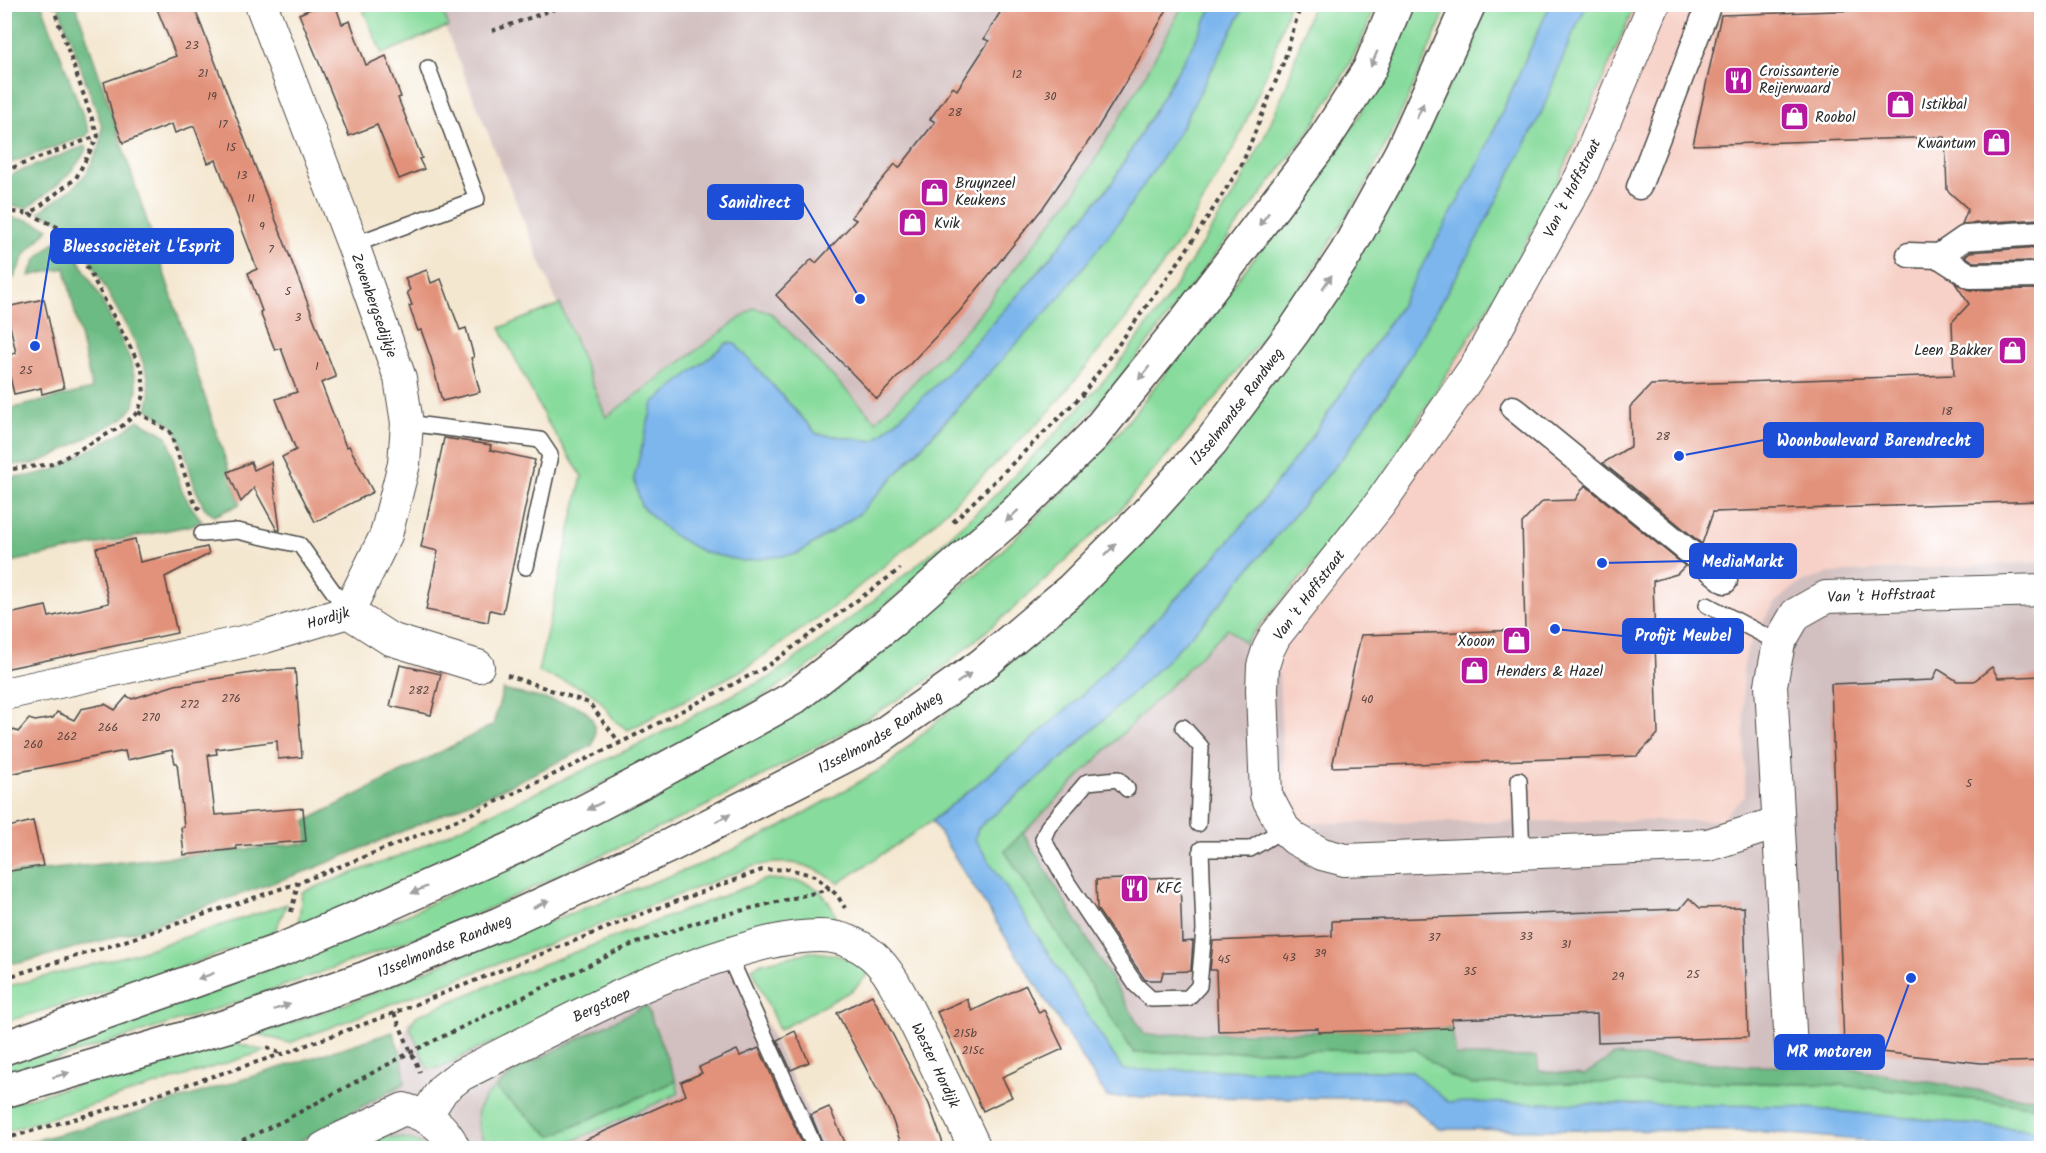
<svg xmlns="http://www.w3.org/2000/svg" width="2046" height="1153" font-family="Kalam,sans-serif">
	<style>
		.built { fill: #f7d1c7 }
		.industrial { fill: #d2bfc0 }
		.green { fill: #87db9c; stroke: #598364; stroke-width: 1.5 }
		.forest { fill: #6dbb84; stroke: #4c7358; stroke-width: 1.5 }
		.water { fill: #7cb6ed; stroke: #54708c; stroke-width: 1.5 }
		.building { fill: #e2927a }
		.lines { fill: none; stroke-linecap: round; stroke-linejoin: round }
		.service-casing { stroke: #494744; stroke-width: 18 }
		.pedestrian-casing { stroke: #494744; stroke-width: 27 }
		.minor-casing { stroke: #494744; stroke-width: 34 }
		.secondary-casing { stroke: #494744; stroke-width: 36 }
		.path { stroke: #494744; stroke-width: 4; stroke-dasharray: 4.5 4.5; stroke-linecap: butt }
		.service { stroke: #fff; stroke-width: 15 }
		.pedestrian { stroke: #fff; stroke-width: 24 }
		.minor { stroke: #fff; stroke-width: 32 }
		.secondary { stroke: #fff; stroke-width: 33 }
		.oneway { fill: #a0a0a0 }
		.labels { text-anchor: middle; stroke-width: 5; stroke-linejoin: round; paint-order: stroke }
		.number-label { font-size: 12px; fill: #59453f }
		.poi-label { font-size: 15px; fill: #2b2b2b; stroke: #fff; text-anchor: start }
		.street-label { font-size: 15px; fill: #2b2b2b; stroke: #fff }
		.leader { fill: none; stroke: #1d4ed8; stroke-width: 2 }
		.callout-dot { fill: #1d4ed8; stroke: #fff; stroke-width: 2 }
		.callout { fill: #1d4ed8; stroke: #1d4ed8; stroke-width: 2 }
		.callout-label { font-size: 16px; text-anchor: middle; font-weight: bold; fill: #fff }
	</style>
	<rect width="100%" height="100%" fill="#fff"/>
	<filter id="ink" filterUnits="userSpaceOnUse"><feTurbulence type="fractalNoise" baseFrequency=".0167" numOctaves="2"/><feDisplacementMap in="SourceGraphic" scale="12" xChannelSelector="R" yChannelSelector="G"/><feConvolveMatrix kernelMatrix="1 2 1 2 8 2 1 2 1" color-interpolation-filters="sRGB"/></filter>
	<filter id="wash" filterUnits="userSpaceOnUse"><feTurbulence type="fractalNoise" baseFrequency=".008" numOctaves="4" result="noise"/><feDisplacementMap in="SourceGraphic" scale="24" xChannelSelector="R" yChannelSelector="G"/><feGaussianBlur stdDeviation="1.35" result="paint"/><feColorMatrix in="noise" values="0 0 0 0 0 0 0 0 0 0 0 0 0 0 0 0 0 1.4 0 .05"/><feComposite in="paint" operator="in"/></filter>
	<g filter="url(#wash)">
		<rect width="100%" height="100%" fill="#f4e7d0"/>
		<polygon class="built" points="1577,5 2041,5 2041,562 1830,573 1743,670 1745,795 1721,820 1298,823 1285,800 1279,673 1222,579 1399,349"/>
		<g class="industrial">
			<polygon points="436,5 1254,5 1167,199 999,420 786,584 659,567 613,441"/>
			<polygon points="2041,562 2041,1099 1446,1113 1083,1032 958,833 1222,579 1252,621 1279,673 1285,800 1298,823 1720,820 1745,795 1743,670 1747,650 1774,603 1800,583 1830,573"/>
			<polygon points="714,915 826,1148 51,1148 401,1051 408,1021"/>
		</g>
		<g class="green">
			<polygon points="361,5 440,5 449,26 382,54"/>
			<polygon points="1183,5 1213,5 1194,43 1112,183 1027,285 937,384 874,441 817,434 735,344 727,343 797,554 859,514 976,389 1178,134 1245,5 1289,5 1270,65 1237,142 1186,231 1127,317 1048,413 918,538 840,602 746,668 628,730 615,721 600,700 585,689 538,672 582,476 546,420 500,328 560,304 606,417 754,308 771,313 876,421 972,323 1076,191 1141,83"/>
			<path d="M1312 5H1376C1358 53 1336 90 1308 133L1132 364 1090 413 1015 492 934 565 858 628 812 664 764 696 714 725 507 834 298 927 302 892 407 853 648 740 742 690 769 678 862 610 936 549 992 498 1062 427 1115 368 1165 302 1238 188 1263 140 1286 87Z"/>
			<polygon points="1415,5 1448,5 1406,103 1366,185 1301,289 1208,408 1118,512 1015,607 922,685 850,729 704,807 462,921 242,1001 5,1075 5,1058 275,967 407,915 565,836 819,696 858,669 986,566 1072,483 1122,429 1305,192 1355,123 1381,78"/>
			<path d="M1485 5H1550L1480 161 1449 219 1399 308 1314 434 1265 498 1221 551 1136 640 1078 699 1037 735 933 820 978 828 1059 761 1158 669 1207 619 1342 458 1389 391 1468 256 1540 116 1572 35 1587 5H1635L1558 182 1517 260 1483 316 1387 470 1332 543 1244 643 1228 628 1005 851 1134 1053 1416 1049 1450 1076 1842 1085 2041 1107V1148L1754 1131 1439 1129 1402 1098 1108 1097 932 821 839 883C808 862 790 859 754 866L289 1043 258 1034 362 998 469 952 712 860 781 827 887 766 923 733 1068 611 1155 521 1448 88Z"/>
			<path d="M767 879C806 881 821 880 837 919L809 922 477 1049 442 1067 428 1069 410 1027 416 1016 512 976Z"/>
			<polygon points="287,904 275,931 251,943 141,981 5,1022 5,987 136,953"/>
			<path d="M810 952C834 953 851 957 869 973L853 990 779 1030 752 968 762 963Z"/>
			<polygon points="229,1041 265,1051 5,1132 5,1105"/>
			<path d="M676 1081 679 1093 557 1148H486C476 1121 470 1109 495 1088L551 1136Z"/>
			<path d="M382 1137C400 1137 414 1138 429 1148H394L389 1145 359 1148Z"/>
		</g>
		<g class="forest">
			<polygon points="5,4 42,5 89,132 86,136 5,165"/>
			<polygon points="58,5 76,5 240,504 214,516 204,507 195,488 184,449 174,427 147,409 150,396 148,376 136,344 94,267 75,233 60,221 39,212 74,187 86,174 100,146 102,126"/>
			<path d="M85 146 87 148C71 178 53 188 27 208L5 205V177Z"/>
			<polygon points="5,217 28,220 49,228 26,253 13,279 5,280"/>
			<polygon points="61,236 71,246 101,299 130,359 137,388 134,406 124,418 51,457 33,464 5,465 5,410 92,389 65,268 29,276 36,260"/>
			<path d="M138 420 167 436C174 454 175 471 181 488 186 500 194 511 202 521L193 525 5 563V477L29 476 54 470 126 430Z"/>
			<path d="M503 690 577 706C594 714 599 729 592 746L493 793 315 868 136 931 20 963 5 962V874L308 843 306 821 493 725Z"/>
			<path d="M1023 832 1145 1035C1247 1032 1349 1032 1452 1029L1456 1056 1537 1057 1539 1071 1584 1075 1614 1055 1748 1066 1840 1067 2017 1097 2041 1098V1107L1842 1085 1736 1082 1471 1084 1450 1076 1415 1049 1134 1053 1005 851Z"/>
			<polygon points="646,1005 676,1081 551,1136 495,1088 518,1069"/>
			<polygon points="393,1032 402,1058 405,1083 287,1148 5,1148 117,1119"/>
		</g>
		<g class="water">
			<polygon points="1213,5 1245,5 1178,134 1116,226 1058,299 859,514 797,554 743,561 703,552 671,534 641,506 634,478 653,403 727,343 735,344 817,434 874,441 937,384 1027,285 1112,183 1194,43"/>
			<polygon points="1550,5 1587,5 1572,35 1540,116 1468,256 1389,391 1342,458 1207,619 1158,669 1059,761 978,828 975,839 1123,1070 1411,1071 1448,1102 1785,1106 2041,1131 2041,1148 1949,1148 1757,1131 1439,1129 1402,1098 1107,1097 932,821 1037,735 1078,699 1175,600 1221,551 1265,498 1314,434 1399,308 1480,161"/>
		</g>
		<g id="blocks">
			<g class="building">
				<polygon points="155,4 193,4 336,377 321,383 346,447 349,446 373,492 315,522 282,457 296,450 276,399 297,392 281,348 275,350 260,312 262,311 248,273 257,269 216,160 208,163 194,126 175,133 172,124 123,143 113,117 104,82 176,56"/>
				<polygon points="322,4 335,4 342,24 350,21 366,65 386,56 401,97 398,98 422,158 419,159 424,169 399,179 377,125 349,136 299,14"/>
				<polygon points="1005,4 1170,4 1136,65 1097,129 1042,209 959,312 877,399 776,295 812,259 816,263 856,220 851,217 895,164 899,168 935,122 930,119 953,87 957,90 989,41 984,39"/>
				<polygon points="2042,4 2042,219 1962,224 1968,209 1947,190 1945,137 1693,145 1721,15"/>
				<polygon points="2042,247 2042,261 1974,262 1965,256 1970,252"/>
				<polygon points="427,270 431,283 441,279 460,330 466,328 474,357 471,358 480,392 442,401 431,358 421,330 418,331 409,306 412,305 407,292 410,290 405,278"/>
				<polygon points="1955,283 1970,290 2042,289 2042,501 1713,512 1702,544 1603,463 1631,446 1630,407 1651,385 1954,375 1952,322 1969,304"/>
				<polygon points="44,299 64,388 42,394 41,388 14,394 5,356 16,353 6,307"/>
				<polygon points="444,438 491,445 490,450 535,460 503,613 490,610 488,622 426,610 438,551 421,547"/>
				<polygon points="251,462 254,470 271,462 280,530 277,530 254,488 241,502 228,472"/>
				<polygon points="1585,485 1685,566 1677,574 1653,581 1658,734 1637,756 1332,767 1361,635 1525,630 1522,523 1543,501 1575,500"/>
				<polygon points="135,539 140,562 207,547 209,554 165,577 177,633 4,669 4,615 46,606 49,617 109,603 96,548"/>
				<polygon points="400,665 441,674 431,715 390,706"/>
				<polygon points="1992,667 1998,678 2042,676 2042,1061 1981,1063 1844,1048 1831,684 1933,680 1938,669 1957,681 1974,681"/>
				<polygon points="295,669 302,757 278,759 277,741 216,749 217,754 208,755 215,815 303,808 306,841 236,846 237,849 184,855 181,827 184,827 177,763 175,763 172,750 127,760 125,751 4,775 4,725 18,732 29,719 35,721 53,718 57,712 74,720 81,709 105,704 115,710 127,696 132,699 175,685 271,670"/>
				<polygon points="33,821 43,866 4,872 4,828"/>
				<polygon points="1180,877 1182,942 1193,941 1191,971 1163,972 1161,980 1145,980 1097,909 1096,880"/>
				<polygon points="1689,898 1700,908 1744,907 1748,1037 1598,1042 1597,1014 1452,1019 1452,1028 1318,1032 1318,1028 1218,1031 1216,970 1210,970 1213,941 1332,936 1332,921 1680,909"/>
				<polygon points="1026,985 1039,1013 1044,1010 1063,1049 1002,1077 1012,1097 983,1111 937,1012 967,999 972,1011"/>
				<polygon points="872,995 929,1104 945,1149 903,1149 891,1116 837,1013"/>
				<polygon points="795,1031 809,1062 791,1070 777,1040"/>
				<polygon points="759,1048 805,1149 565,1149 686,1095 681,1082 702,1073 699,1067 737,1050 740,1056"/>
				<polygon points="829,1107 848,1149 825,1149 811,1115"/>
			</g>
		</g>
	</g>
	<g filter="url(#ink)">
		<use href="#blocks" fill-opacity="0" stroke="#494744" stroke-width="1.5"/>
		<g class="lines">
			<defs>
				<g id="service">
					<polyline points="353,245 477,199 428,68"/>
					<polyline points="407,423 540,440 550,455 526,567"/>
					<polyline points="202,534 237,531 300,545 348,612"/>
					<polyline points="1707,605 1779,643"/>
					<polyline points="1183,727 1201,747 1198,824"/>
					<polyline points="1519,780 1522,854"/>
					<polyline points="1127,789 1118,779 1087,782 1048,827 1043,839 1067,882 1136,985 1151,999 1188,998 1199,986 1204,930 1201,849 1250,849 1284,829"/>
					<polyline points="728,954 815,1148"/>
				</g>
				<g id="pedestrian">
					<polyline points="1639,187 1709,4"/>
					<polyline points="1909,255 1939,256 1965,238 2042,233"/>
					<polyline points="1939,256 1970,276 2042,275"/>
					<polyline points="1513,408 1725,581"/>
				</g>
				<g id="minor">
					<path id="s1" d="M261 4 353 245 400 378 407 423 404 464 386 535 348 612"/>
					<polyline points="1654,4 1581,177 1476,366 1379,505 1275,636 1268,650 1263,666 1262,690 1266,795 1284,829 1295,839 1322,854 1345,860 1708,845 1777,823"/>
					<polyline points="348,612 390,639 478,666"/>
					<path id="s2" d="M4 694 265 637 348 612"/>
					<path id="s3" d="M1791 1049 1771 685 1779 643 1796 614 1826 597 2042 590"/>
					<path id="s4" d="M425 1117 443 1089 461 1075C547 1032 633 984 725 955 755 945 787 936 819 936 839 936 858 943 873 956 891 972 901 996 912 1017 934 1060 954 1104 975 1148"/>
					<path d="M324 1148 342 1138 404 1109C428 1116 444 1125 454 1148"/>
				</g>
				<g id="secondary">
					<polyline points="4,1048 281,950 364,915 516,847 647,779 792,699 892,621 1013,515 1093,436 1185,322 1322,143 1369,70 1396,4"/>
					<path id="s5" d="M4 1091 227 1026 366 978 499 924 671 845 874 741 982 665 1072 589 1141 520 1211 442 1294 331 1346 253 1401 153 1469 4"/>
				</g>
			</defs>
			<use href="#service" class="service-casing"/>
			<use href="#pedestrian" class="pedestrian-casing"/>
			<use href="#minor" class="minor-casing"/>
			<use href="#secondary" class="secondary-casing"/>
			<g class="path">
				<polyline points="492,31 563,6"/>
				<polyline points="4,171 97,136"/>
				<polyline points="4,211 30,214"/>
				<polyline points="138,412 170,432 195,504 202,512"/>
				<polyline points="4,470 53,464 122,426 138,412 144,395 142,369 68,232 30,214 76,178 98,136 52,4"/>
				<polyline points="953,522 1082,395 1182,257 1242,164 1284,61 1301,4"/>
				<polyline points="507,675 589,703 620,743"/>
				<polyline points="291,912 298,884"/>
				<polyline points="4,978 113,945 298,883 464,817 620,743 766,667 900,569"/>
				<polyline points="394,1013 420,1072"/>
				<polyline points="267,1047 281,1054"/>
				<polyline points="4,1139 123,1105 282,1054 394,1013 639,915 762,870 789,869 815,876 837,895 845,908"/>
				<polyline points="226,1148 285,1120 411,1052 628,946 707,919 830,889"/>
			</g>
			<use href="#service" class="service"/>
			<use href="#pedestrian" class="pedestrian"/>
			<use href="#minor" class="minor"/>
			<use href="#secondary" class="secondary"/>
		</g>
		<defs><path id="oneway-solid" d="M-6-.8H1V-3.2L6.5 0L1 3.2V.8H-6Z" transform="scale(1.5)"/></defs>
		<g class="oneway">
			<use href="#oneway-solid" transform="translate(1374 59) rotate(113)"/>
			<use href="#oneway-solid" transform="translate(1420 111) rotate(-66)"/>
			<use href="#oneway-solid" transform="translate(1264 219) rotate(127)"/>
			<use href="#oneway-solid" transform="translate(1327 282) rotate(-56)"/>
			<use href="#oneway-solid" transform="translate(1144 373) rotate(129)"/>
			<use href="#oneway-solid" transform="translate(1012 516) rotate(137)"/>
			<use href="#oneway-solid" transform="translate(1110 550) rotate(-45)"/>
			<use href="#oneway-solid" transform="translate(964 678) rotate(-35)"/>
			<use href="#oneway-solid" transform="translate(595 806) rotate(153)"/>
			<use href="#oneway-solid" transform="translate(723 818) rotate(-27)"/>
			<use href="#oneway-solid" transform="translate(419 890) rotate(156)"/>
			<use href="#oneway-solid" transform="translate(541 904) rotate(-25)"/>
			<use href="#oneway-solid" transform="translate(206 976) rotate(160)"/>
			<use href="#oneway-solid" transform="translate(282 1007) rotate(-19)"/>
			<use href="#oneway-solid" transform="translate(61 1075) rotate(-16)"/>
		</g>
	</g>
	<defs>
		<symbol id="restaurant-square" viewBox="-11 -11 22 22"><rect x="-9" y="-9" width="18" height="18" rx="4" fill="#b5179e" stroke="#fff"/><path d="M-5-6h1v4h1v-4h1v4h1v-4h1v5L-1.5 .5V6h-2V.5L-5-1ZM5-6V6H3V1.5H1.5Q1.5-4 5-6Z" fill="#fff"/></symbol>
		<symbol id="shop-square" viewBox="-11 -11 22 22"><rect x="-9" y="-9" width="18" height="18" rx="4" fill="#b5179e" stroke="#fff"/><path d="M-5-2.5h2.3a2.7 3.5 0 0 1 5.4 0H5L5.5 6h-11ZM-1.5-2.5h3a1.5 2.3 0 0 0-3 0Z" fill="#fff"/></symbol>
	</defs>
	<g fill-rule="evenodd">
		<use href="#restaurant-square" x="1722" y="64" width="33" height="33"/>
		<use href="#shop-square" x="1884" y="88" width="33" height="33"/>
		<use href="#shop-square" x="1778" y="100" width="33" height="33"/>
		<use href="#shop-square" x="1980" y="126" width="33" height="33"/>
		<use href="#shop-square" x="918" y="176" width="33" height="33"/>
		<use href="#shop-square" x="896" y="206" width="33" height="33"/>
		<use href="#shop-square" x="1996" y="334" width="33" height="33"/>
		<use href="#shop-square" x="1500" y="624" width="33" height="33"/>
		<use href="#shop-square" x="1458" y="654" width="33" height="33"/>
		<use href="#restaurant-square" x="1118" y="872" width="33" height="33"/>
	</g>
	<g class="labels">
		<g class="number-label">
			<text x="192" y="49">23</text>
			<text x="203" y="77">21</text>
			<text x="1017" y="78">12</text>
			<text x="212" y="100">19</text>
			<text x="1050" y="100">30</text>
			<text x="955" y="116">28</text>
			<text x="223" y="128">17</text>
			<text x="231" y="151">15</text>
			<text x="242" y="179">13</text>
			<text x="251" y="202">11</text>
			<text x="262" y="230">9</text>
			<text x="271" y="253">7</text>
			<text x="288" y="295">5</text>
			<text x="298" y="321">3</text>
			<text x="317" y="370">1</text>
			<text x="26" y="374">25</text>
			<text x="1947" y="415">18</text>
			<text x="1663" y="440">28</text>
			<text x="419" y="694">282</text>
			<text x="231" y="702">276</text>
			<text x="1367" y="703">40</text>
			<text x="190" y="708">272</text>
			<text x="151" y="721">270</text>
			<text x="108" y="731">266</text>
			<text x="67" y="740">262</text>
			<text x="33" y="748">260</text>
			<text x="1969" y="787">5</text>
			<text x="1526" y="940">33</text>
			<text x="1434" y="941">37</text>
			<text x="1566" y="948">31</text>
			<text x="1320" y="957">39</text>
			<text x="1289" y="961">43</text>
			<text x="1224" y="963">45</text>
			<text x="1470" y="975">35</text>
			<text x="1693" y="978">25</text>
			<text x="1618" y="980">29</text>
			<text x="965" y="1037">215b</text>
			<text x="973" y="1054">215c</text>
		</g>
		<g class="poi-label">
			<text x="1759" y="76">Croissanterie<tspan x="1759" dy="17">Reijerwaard</tspan></text>
			<text x="1921" y="109">Istikbal</text>
			<text x="1815" y="122">Roobol</text>
			<text x="1976" y="148" text-anchor="end">Kwantum</text>
			<text x="955" y="188">Bruynzeel<tspan x="955" dy="17">Keukens</tspan></text>
			<text x="934" y="228">Kvik</text>
			<text x="1992" y="355" text-anchor="end">Leen Bakker</text>
			<text x="1495" y="646" text-anchor="end">Xooon</text>
			<text x="1496" y="676">Henders &amp; Hazel</text>
			<text x="1156" y="893">KFC</text>
		</g>
		<g class="street-label">
			<text transform="translate(1572 188) rotate(-63)" y="5">Van 't Hoffstraat</text>
			<text dy="5" stroke="none"><textPath href="#s1" startOffset="322">Zevenbergsedijkje</textPath></text>
			<text dy="5" stroke="none"><textPath href="#s5" startOffset="1436">IJsselmondse Randweg</textPath></text>
			<text transform="translate(1309 595) rotate(-53)" y="5">Van 't Hoffstraat</text>
			<text dy="5" stroke="none"><textPath href="#s3" startOffset="531">Van 't Hoffstraat</textPath></text>
			<text dy="5" stroke="none"><textPath href="#s2" startOffset="333">Hordijk</textPath></text>
			<text dy="5" stroke="none"><textPath href="#s5" startOffset="950">IJsselmondse Randweg</textPath></text>
			<text dy="5" stroke="none"><textPath href="#s5" startOffset="464">IJsselmondse Randweg</textPath></text>
			<text dy="5" stroke="none"><textPath href="#s4" startOffset="213">Bergstoep</textPath></text>
			<text dy="5" stroke="none"><textPath href="#s4" startOffset="628">Wester Hordijk</textPath></text>
		</g>
	</g>
	<path class="leader" d="M860 299L803 202M35 346L51 246M1679 456L1764 440M1602 563L1690 561M1555 629L1623 636M1911 978L1884 1052"/>
	<g class="callout-dot">
		<circle cx="860" cy="299" r="6"/>
		<circle cx="35" cy="346" r="6"/>
		<circle cx="1679" cy="456" r="6"/>
		<circle cx="1602" cy="563" r="6"/>
		<circle cx="1555" cy="629" r="6"/>
		<circle cx="1911" cy="978" r="6"/>
	</g>
	<g class="callout">
		<rect x="708" y="185" width="95" height="34" rx="6"/>
		<rect x="51" y="229" width="182" height="34" rx="6"/>
		<rect x="1764" y="423" width="219" height="34" rx="6"/>
		<rect x="1690" y="544" width="106" height="34" rx="6"/>
		<rect x="1623" y="619" width="120" height="34" rx="6"/>
		<rect x="1775" y="1035" width="109" height="34" rx="6"/>
	</g>
	<g class="callout-label">
		<text x="755" y="208">Sanidirect</text>
		<text x="142" y="252">Bluessociëteit L'Esprit</text>
		<text x="1874" y="446">Woonboulevard Barendrecht</text>
		<text x="1743" y="567">MediaMarkt</text>
		<text x="1683" y="641">Profijt Meubel</text>
		<text x="1829" y="1057">MR motoren</text>
	</g>
	<rect width="2046" height="1153" fill="none" stroke="#fff" stroke-width="24"/>
</svg>
